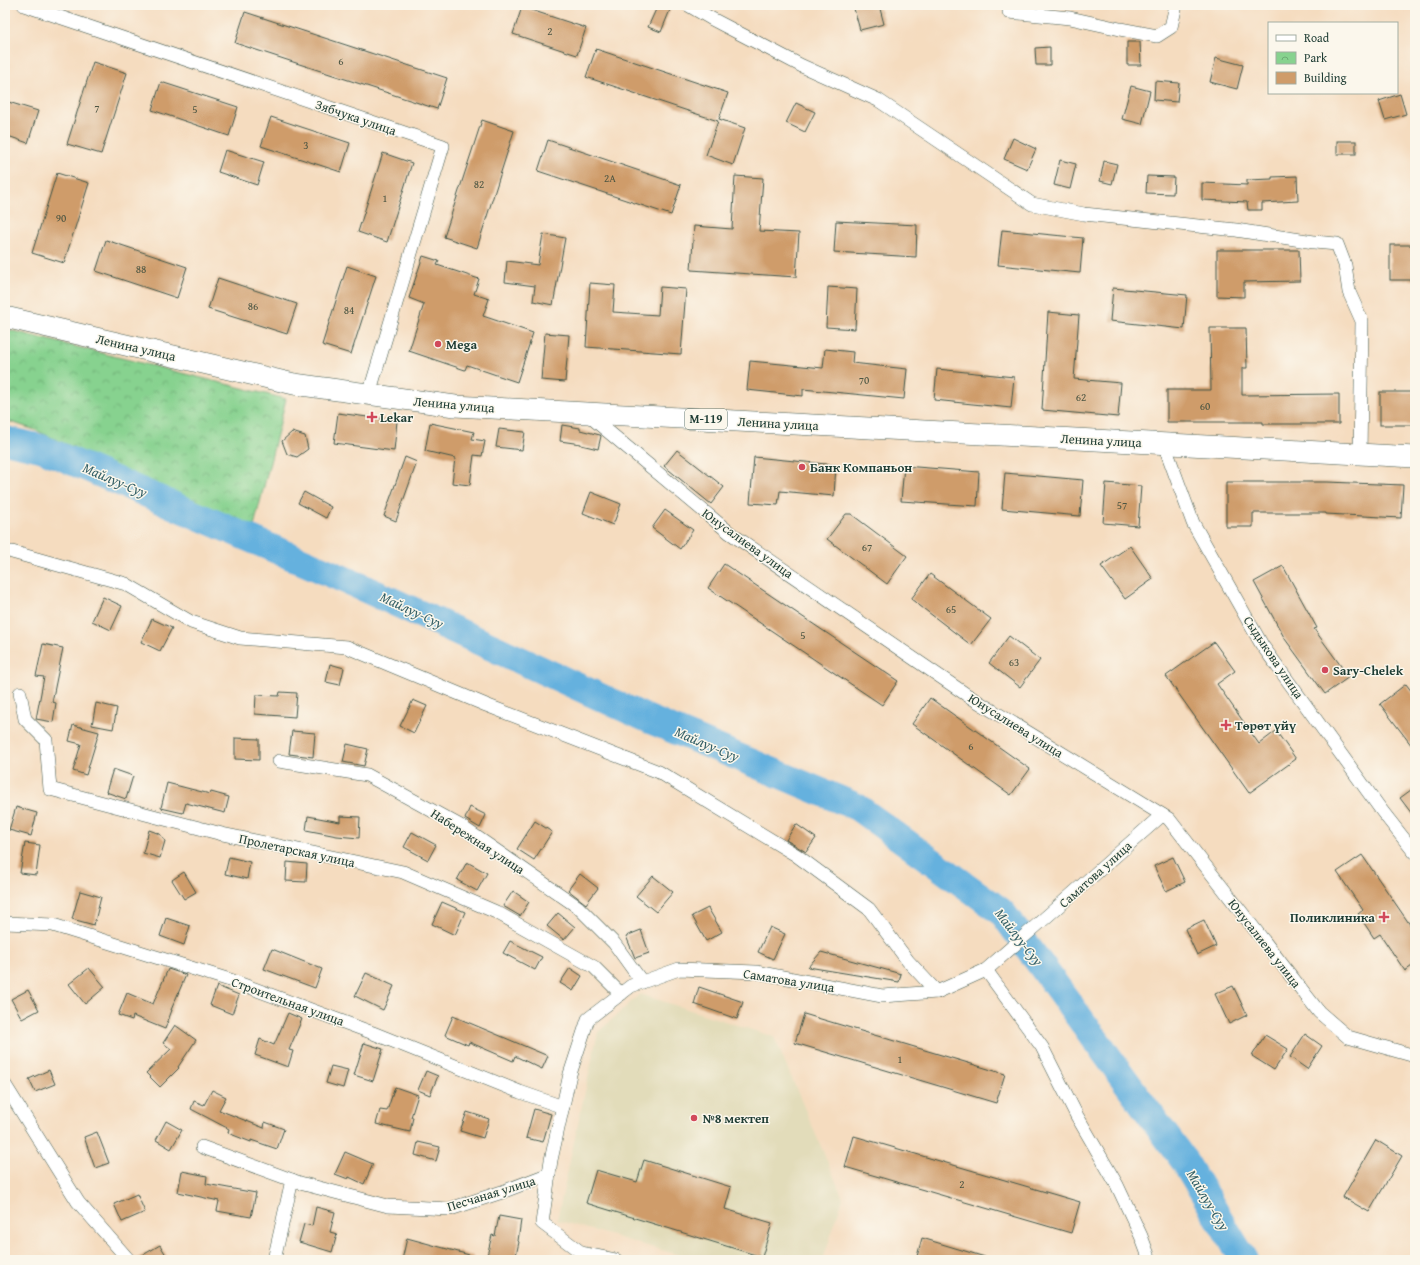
<svg xmlns="http://www.w3.org/2000/svg" width="1420" height="1265" font-family="'Gentium Book Plus',serif">
	<style>
		.built { fill: #e2dcba }
		.park { fill: url(#park-crowns); stroke: #538862 }
		.lines { fill: none; stroke-linecap: round; stroke-linejoin: round }
		.river { stroke: #65b1de; stroke-width: 28 }
		.building { fill: #cf9c6a }
		.minor-casing { stroke: #3f5549; stroke-width: 14 }
		.primary-casing { stroke: #3f5549; stroke-width: 22 }
		.minor { stroke: #fff; stroke-width: 13 }
		.primary { stroke: #fff; stroke-width: 21 }
		.poi-dot { fill: #d1495b; stroke: #fbf7ec; stroke-width: 1.5 }
		.labels { text-anchor: middle; stroke-width: 3; stroke-linejoin: round; paint-order: stroke }
		.number-label { font-size: 11px; fill: #4b5542 }
		.shield { fill: #fbf7ec; stroke: #61756b; stroke-width: 1 }
		.shield-label { font-size: 12px; font-weight: bold; fill: #1f3d34 }
		.street-label { font-size: 13px; fill: #1f3d34; stroke: #fbf7ec }
		.poi-label { font-size: 13px; font-weight: bold; fill: #1f3d34; stroke: #fbf7ec; text-anchor: start }
		.water-label { font-size: 14px; font-style: italic; fill: #346067; stroke: #fbf7ec }
	</style>
	<defs>
		<pattern id="park-crowns" width="20" height="18" patternUnits="userSpaceOnUse"><rect width="20" height="18" fill="#87d28f"/><path d="M2 6a3 3 0 1 1 6 0M12 15a3 3 0 1 1 6 0" fill="none" stroke="#6eac76"/></pattern>
	</defs>
	<rect width="100%" height="100%" fill="#fbf7ec"/>
	<filter id="ink" filterUnits="userSpaceOnUse"><feTurbulence type="fractalNoise" baseFrequency=".025" numOctaves="2"/><feDisplacementMap in="SourceGraphic" scale="8" xChannelSelector="R" yChannelSelector="G"/><feConvolveMatrix kernelMatrix="1 2 1 2 8 2 1 2 1" color-interpolation-filters="sRGB"/></filter>
	<filter id="wash" filterUnits="userSpaceOnUse"><feTurbulence type="fractalNoise" baseFrequency=".012" numOctaves="4" result="noise"/><feDisplacementMap in="SourceGraphic" scale="16" xChannelSelector="R" yChannelSelector="G"/><feGaussianBlur stdDeviation="0.9" result="paint"/><feColorMatrix in="noise" values="0 0 0 0 0 0 0 0 0 0 0 0 0 0 0 0 0 1.4 0 .05"/><feComposite in="paint" operator="in"/></filter>
	<g filter="url(#wash)">
		<rect width="100%" height="100%" fill="#f5dcbf"/>
		<polygon class="built" points="640,994 774,1037 843,1198 823,1260 696,1260 557,1220 598,1032"/>
		<polygon class="park" points="5,329 286,399 253,530 35,430 5,420"/>
		<g class="lines">
			<polyline class="river" points="5,440 41,448 357,585 648,719 857,807 1002,912 1185,1162 1244,1260"/>
		</g>
		<g id="blocks">
			<g class="building">
				<polygon points="658,5 672,5 661,32 648,27"/>
				<polygon points="853,5 879,5 884,24 860,30"/>
				<polygon points="522,7 586,28 577,55 513,34"/>
				<polygon points="245,12 447,78 437,109 235,43"/>
				<polygon points="1127,42 1140,42 1141,65 1127,65"/>
				<polygon points="1050,47 1050,65 1036,65 1035,48"/>
				<polygon points="596,49 728,93 719,119 745,128 733,165 706,155 718,121 586,77"/>
				<polygon points="1216,58 1243,65 1237,89 1210,82"/>
				<polygon points="93,62 127,73 101,154 67,144"/>
				<polygon points="1155,81 1179,83 1177,102 1154,100"/>
				<polygon points="161,82 238,107 229,136 152,110"/>
				<polygon points="1131,86 1150,91 1142,124 1122,119"/>
				<polygon points="1400,94 1406,114 1385,120 1379,101"/>
				<polygon points="5,101 38,111 28,143 5,135"/>
				<polygon points="796,103 815,112 805,132 786,123"/>
				<polygon points="271,117 350,143 341,172 261,146"/>
				<polygon points="482,120 514,131 477,248 444,237"/>
				<polygon points="1013,138 1036,149 1027,169 1004,159"/>
				<polygon points="548,140 681,185 671,215 538,171"/>
				<rect x="1337" y="141" width="19" height="13"/>
				<polygon points="225,150 264,162 257,185 218,172"/>
				<polygon points="383,153 412,163 387,242 358,232"/>
				<polygon points="1060,160 1076,164 1070,189 1054,185"/>
				<polygon points="1104,161 1117,164 1112,184 1100,181"/>
				<polygon points="57,173 89,183 64,263 32,253"/>
				<polygon points="735,176 763,178 759,231 799,233 796,277 691,270 694,226 732,229"/>
				<polygon points="1147,176 1174,177 1173,194 1146,193"/>
				<polygon points="1297,176 1298,201 1262,203 1262,210 1248,210 1247,202 1202,200 1202,183 1247,185 1247,180 1272,179 1272,177"/>
				<polygon points="836,221 917,225 916,257 834,252"/>
				<polygon points="1002,230 1083,238 1080,273 998,265"/>
				<polygon points="543,234 565,238 553,305 533,301 535,286 505,282 507,261 538,265"/>
				<polygon points="106,240 187,267 177,298 96,271"/>
				<rect x="1390" y="245" width="25" height="35"/>
				<polygon points="1217,250 1299,250 1300,281 1244,282 1244,297 1217,296"/>
				<polygon points="423,256 439,261 437,265 479,279 474,294 489,299 483,316 533,333 517,382 467,365 465,370 409,351 424,304 409,298"/>
				<polygon points="347,266 376,276 351,354 322,345"/>
				<polygon points="218,278 297,304 287,334 208,309"/>
				<polygon points="590,283 615,285 613,312 658,315 660,287 686,289 681,354 586,347"/>
				<polygon points="828,287 857,289 855,329 826,327"/>
				<polygon points="1113,288 1187,295 1184,329 1110,321"/>
				<polygon points="1048,312 1079,315 1074,379 1121,383 1118,417 1042,410"/>
				<polygon points="1210,328 1246,328 1247,368 1242,368 1242,395 1339,394 1339,424 1263,424 1263,422 1167,422 1167,390 1211,390"/>
				<polygon points="545,333 569,335 565,382 541,380"/>
				<polygon points="825,349 853,352 852,363 907,369 904,399 803,389 803,396 747,390 750,361 823,368"/>
				<polygon points="937,369 1014,377 1011,408 934,400"/>
				<rect x="1380" y="392" width="35" height="33"/>
				<polygon points="338,413 397,421 394,451 334,443"/>
				<polygon points="430,423 474,432 472,439 485,441 482,456 474,455 470,485 452,483 455,458 425,451"/>
				<polygon points="562,425 580,428 580,430 600,435 601,436 598,449 581,445 581,444 560,441"/>
				<polygon points="499,429 525,432 522,450 496,447"/>
				<polygon points="292,432 305,436 308,449 297,457 287,454 282,441"/>
				<polygon points="677,450 724,487 711,504 664,466"/>
				<polygon points="405,457 417,462 396,521 384,516"/>
				<polygon points="754,457 836,465 834,496 780,491 778,505 750,503"/>
				<polygon points="904,466 979,472 977,506 901,501"/>
				<polygon points="1005,473 1083,480 1080,516 1002,509"/>
				<polygon points="1226,482 1327,482 1403,485 1401,518 1326,514 1326,513 1253,513 1253,527 1226,527"/>
				<polygon points="1106,483 1141,486 1138,526 1103,523"/>
				<polygon points="304,492 331,507 326,518 298,503"/>
				<polygon points="591,492 621,504 613,525 583,513"/>
				<polygon points="665,510 693,530 680,549 652,528"/>
				<polygon points="846,514 851,514 907,556 887,584 827,539"/>
				<polygon points="1130,546 1153,579 1125,599 1101,566"/>
				<polygon points="724,564 898,681 882,705 708,588"/>
				<polygon points="1283,566 1317,628 1314,629 1349,677 1325,694 1285,639 1254,582"/>
				<polygon points="930,574 991,619 971,645 911,599"/>
				<polygon points="103,597 122,606 111,630 92,621"/>
				<polygon points="152,619 172,628 160,651 141,642"/>
				<polygon points="1009,636 1040,660 1020,687 989,663"/>
				<polygon points="1214,642 1235,671 1217,684 1259,744 1276,731 1296,759 1249,793 1166,676"/>
				<polygon points="43,644 63,648 52,702 56,703 53,722 36,719 44,677 36,676"/>
				<polygon points="330,664 344,668 340,685 326,682"/>
				<polygon points="1406,684 1415,696 1415,750 1380,704"/>
				<polygon points="280,692 297,693 295,717 255,714 256,695 279,696"/>
				<polygon points="930,698 1030,769 1011,795 912,724"/>
				<polygon points="413,700 427,706 414,733 400,726"/>
				<polygon points="96,703 117,708 113,729 92,725"/>
				<polygon points="73,725 99,732 86,775 73,771 81,744 69,741"/>
				<polygon points="292,731 315,733 313,757 289,754"/>
				<polygon points="235,738 259,739 259,760 235,759"/>
				<polygon points="347,744 368,749 364,766 343,762"/>
				<polygon points="113,769 133,776 126,799 106,792"/>
				<polygon points="167,783 210,794 211,792 229,797 225,813 186,803 183,813 161,808"/>
				<polygon points="1415,787 1415,818 1400,798"/>
				<polygon points="16,807 37,813 31,836 9,830"/>
				<polygon points="470,807 486,815 480,828 465,819"/>
				<polygon points="308,816 340,822 340,816 360,817 359,838 337,836 306,830"/>
				<polygon points="535,821 552,832 534,860 517,849"/>
				<polygon points="796,824 816,838 806,852 786,840"/>
				<polygon points="149,830 160,834 165,841 160,858 143,853"/>
				<polygon points="412,832 436,845 428,860 404,847"/>
				<polygon points="25,843 40,845 36,875 20,873"/>
				<polygon points="1362,855 1415,932 1415,964 1405,971 1380,934 1374,938 1358,914 1363,910 1337,872"/>
				<polygon points="229,857 250,862 247,879 225,874"/>
				<polygon points="1173,857 1185,882 1166,891 1154,866"/>
				<polygon points="287,862 307,864 306,882 286,881"/>
				<polygon points="467,862 487,873 477,891 457,880"/>
				<polygon points="184,872 196,892 184,899 172,880"/>
				<polygon points="580,874 598,888 586,904 568,890"/>
				<polygon points="653,876 673,892 656,912 636,896"/>
				<polygon points="80,891 101,897 94,925 72,919"/>
				<polygon points="513,891 529,902 520,916 503,906"/>
				<polygon points="442,902 465,912 455,935 432,924"/>
				<polygon points="708,908 722,932 706,941 692,916"/>
				<polygon points="558,913 575,927 564,940 547,926"/>
				<polygon points="166,918 190,926 184,945 160,936"/>
				<polygon points="1204,920 1216,946 1197,955 1185,929"/>
				<polygon points="770,927 785,934 773,959 758,952"/>
				<polygon points="641,930 649,953 635,958 626,936"/>
				<polygon points="510,941 542,957 535,970 503,953"/>
				<polygon points="272,949 322,969 315,988 264,969"/>
				<polygon points="821,952 901,974 899,982 808,967"/>
				<polygon points="89,968 105,987 85,1004 69,984"/>
				<polygon points="570,968 582,976 573,991 560,983"/>
				<polygon points="168,969 186,975 171,1010 172,1010 165,1029 133,1016 132,1020 118,1015 127,993 153,1004"/>
				<polygon points="366,973 394,986 383,1010 355,996"/>
				<polygon points="217,986 239,995 232,1014 210,1005"/>
				<polygon points="1233,986 1247,1015 1229,1024 1215,994"/>
				<polygon points="699,987 743,1002 737,1019 694,1004"/>
				<polygon points="28,990 39,1010 22,1019 11,999"/>
				<polygon points="288,1013 302,1019 289,1050 293,1051 288,1067 255,1055 260,1039 274,1045"/>
				<polygon points="804,1014 1005,1074 996,1103 795,1043"/>
				<polygon points="453,1016 548,1056 542,1069 515,1056 513,1061 469,1042 468,1045 445,1035"/>
				<polygon points="175,1025 196,1040 178,1067 179,1068 160,1087 146,1073 171,1049 163,1043"/>
				<polygon points="1305,1034 1322,1046 1307,1069 1290,1057"/>
				<polygon points="1265,1035 1288,1049 1274,1070 1252,1056"/>
				<polygon points="364,1043 383,1049 373,1081 354,1075"/>
				<polygon points="331,1066 348,1070 343,1088 326,1083"/>
				<polygon points="49,1070 55,1084 35,1092 29,1079"/>
				<polygon points="426,1071 438,1076 430,1095 418,1090"/>
				<polygon points="395,1087 418,1095 411,1117 413,1117 410,1132 376,1124 380,1110 387,1111"/>
				<polygon points="212,1090 226,1097 219,1110 264,1128 265,1122 284,1129 277,1149 251,1140 251,1142 228,1133 229,1129 191,1109 194,1101 204,1105"/>
				<polygon points="534,1109 551,1114 543,1142 526,1138"/>
				<polygon points="467,1112 489,1119 483,1138 460,1131"/>
				<polygon points="166,1121 182,1130 171,1149 156,1140"/>
				<polygon points="97,1132 109,1163 95,1168 84,1137"/>
				<polygon points="854,1136 1080,1202 1071,1233 845,1167"/>
				<polygon points="1376,1140 1402,1156 1369,1212 1343,1197"/>
				<polygon points="418,1142 440,1147 436,1161 415,1155"/>
				<polygon points="345,1152 373,1164 364,1184 349,1177 348,1179 335,1174"/>
				<polygon points="644,1160 731,1187 725,1209 772,1223 762,1257 586,1203 596,1170 637,1182"/>
				<polygon points="182,1171 207,1176 206,1184 256,1193 251,1217 217,1211 219,1201 178,1192"/>
				<polygon points="137,1194 145,1212 122,1222 114,1204"/>
				<polygon points="316,1207 335,1212 330,1232 337,1234 332,1252 299,1242 304,1224 312,1226"/>
				<polygon points="499,1216 521,1220 518,1241 519,1242 515,1260 486,1260 492,1235 495,1236"/>
				<polygon points="407,1238 473,1256 473,1260 402,1260"/>
				<polygon points="922,1238 985,1257 984,1260 916,1260"/>
				<polygon points="160,1245 169,1260 136,1260 136,1259"/>
			</g>
		</g>
	</g>
	<g filter="url(#ink)">
		<use href="#blocks" fill-opacity="0" stroke="#3f5549" stroke-width="1"/>
		<g class="lines">
			<defs>
				<g id="minor">
					<polyline points="24,5 443,146 369,394"/>
					<polyline points="688,5 712,19 802,66 878,100 1032,204 1084,214 1236,230 1314,242 1337,244 1345,265 1349,292 1362,321 1360,454"/>
					<polyline points="1009,12 1070,18 1120,29 1157,36 1171,27 1176,5"/>
					<polyline points="586,413 730,533 967,695 1169,819 1319,1012 1348,1037 1415,1056"/>
					<polyline points="1164,444 1193,523 1262,645 1382,811 1415,853"/>
					<polyline points="12,552 126,584 191,622 240,638 347,647 486,705 659,772 796,855 869,909 908,961 937,992"/>
					<polyline points="20,693 25,719 46,740 50,789 222,834 403,872 496,912 594,967 621,994"/>
					<polyline points="279,761 367,775 462,827 578,907 614,943 642,982"/>
					<polyline points="5,923 53,925 233,981 373,1033 520,1092 563,1107"/>
					<polyline points="986,970 1042,1047 1077,1116 1117,1185 1141,1236 1150,1260"/>
					<polyline points="5,1085 78,1202 128,1259"/>
					<polyline points="202,1147 300,1183 388,1206 450,1209 502,1192 549,1174"/>
					<polyline points="274,1260 292,1180"/>
					<polyline points="616,1260 582,1253 542,1223 551,1160 570,1074 588,1019 631,986 679,969 756,972 882,996 937,992 986,970 1162,815"/>
				</g>
				<polyline id="primary" points="5,317 294,384 455,406 1415,457"/>
			</defs>
			<use href="#minor" class="minor-casing"/>
			<use href="#primary" class="primary-casing"/>
			<use href="#minor" class="minor"/>
			<use href="#primary" class="primary"/>
		</g>
	</g>
	<g class="poi-dot">
		<circle cx="438" cy="344" r="4"/>
		<path d="M370 411h4v4h4v4h-4v4h-4v-4h-4v-4h4z"/>
		<circle cx="802" cy="467" r="4"/>
		<circle cx="1325" cy="670" r="4"/>
		<path d="M1224 719h4v4h4v4h-4v4h-4v-4h-4v-4h4z"/>
		<path d="M1382 911h4v4h4v4h-4v4h-4v-4h-4v-4h4z"/>
		<circle cx="694" cy="1118" r="4"/>
	</g>
	<g class="labels">
		<g class="number-label">
			<text x="550" y="35">2</text>
			<text x="341" y="65">6</text>
			<text x="97" y="112">7</text>
			<text x="195" y="113">5</text>
			<text x="306" y="149">3</text>
			<text x="610" y="182">2А</text>
			<text x="479" y="188">82</text>
			<text x="385" y="202">1</text>
			<text x="61" y="222">90</text>
			<text x="141" y="273">88</text>
			<text x="253" y="310">86</text>
			<text x="349" y="314">84</text>
			<text x="864" y="384">70</text>
			<text x="1081" y="401">62</text>
			<text x="1205" y="410">60</text>
			<text x="1122" y="509">57</text>
			<text x="867" y="551">67</text>
			<text x="951" y="613">65</text>
			<text x="803" y="639">5</text>
			<text x="1014" y="666">63</text>
			<text x="971" y="750">6</text>
			<text x="900" y="1063">1</text>
			<text x="962" y="1188">2</text>
		</g>
		<rect class="shield" x="685" y="409" width="42" height="20" rx="3"/>
		<g class="shield-label">
			<text x="706" y="423">М-119</text>
		</g>
		<g class="street-label">
			<text transform="translate(356 117) rotate(19)" y="5">Зябчука улица</text>
			<text transform="translate(136 347) rotate(13)" y="5">Ленина улица</text>
			<text transform="translate(454 404) rotate(5)" y="5">Ленина улица</text>
			<text transform="translate(778 423) rotate(3)" y="5">Ленина улица</text>
			<text transform="translate(1101 440) rotate(3)" y="5">Ленина улица</text>
			<text transform="translate(748 543) rotate(36)" y="5">Юнусалиева улица</text>
			<text transform="translate(1274 657) rotate(56)" y="5">Сыдыкова улица</text>
			<text transform="translate(1016 725) rotate(32)" y="5">Юнусалиева улица</text>
			<text transform="translate(478 841) rotate(33)" y="5">Набережная улица</text>
			<text transform="translate(297 850) rotate(12)" y="5">Пролетарская улица</text>
			<text transform="translate(1095 874) rotate(-42)" y="5">Саматова улица</text>
			<text transform="translate(1265 943) rotate(52)" y="5">Юнусалиева улица</text>
			<text transform="translate(789 980) rotate(9)" y="5">Саматова улица</text>
			<text transform="translate(288 1001) rotate(20)" y="5">Строительная улица</text>
			<text transform="translate(491 1193) rotate(-17)" y="5">Песчаная улица</text>
		</g>
		<g class="poi-label">
			<text x="446" y="349">Mega</text>
			<text x="380" y="422">Lekar</text>
			<text x="810" y="472">Банк Компаньон</text>
			<text x="1333" y="675">Sary-Chelek</text>
			<text x="1235" y="730">Төрөт үйү</text>
			<text x="1375" y="922" text-anchor="end">Поликлиника</text>
			<text x="702" y="1123">№8 мектеп</text>
		</g>
		<g class="water-label">
			<text transform="translate(115 480) rotate(23)" y="5">Майлуу-Суу</text>
			<text transform="translate(412 610) rotate(25)" y="5">Майлуу-Суу</text>
			<text transform="translate(707 744) rotate(23)" y="5">Майлуу-Суу</text>
			<text transform="translate(1019 937) rotate(52)" y="5">Майлуу-Суу</text>
			<text transform="translate(1208 1200) rotate(59)" y="5">Майлуу-Суу</text>
		</g>
	</g>
	<rect width="1420" height="1265" fill="none" stroke="#fbf7ec" stroke-width="20"/>
	<rect x="1268" y="22" width="130" height="72" fill="#fbf7ec" stroke="#a3ada2"/>
	<rect x="1276" y="35" width="20" height="6" fill="#ffffff" stroke="#a3ada2"/>
	<text x="1304" y="42" font-size="12" fill="#1f3d34">Road</text>
	<rect x="1276" y="52" width="20" height="12" fill="url(#park-crowns)" stroke="#a3ada2"/>
	<text x="1304" y="62" font-size="12" fill="#1f3d34">Park</text>
	<rect x="1276" y="72" width="20" height="12" fill="#cf9c6a" stroke="#a3ada2"/>
	<text x="1304" y="82" font-size="12" fill="#1f3d34">Building</text>
</svg>
